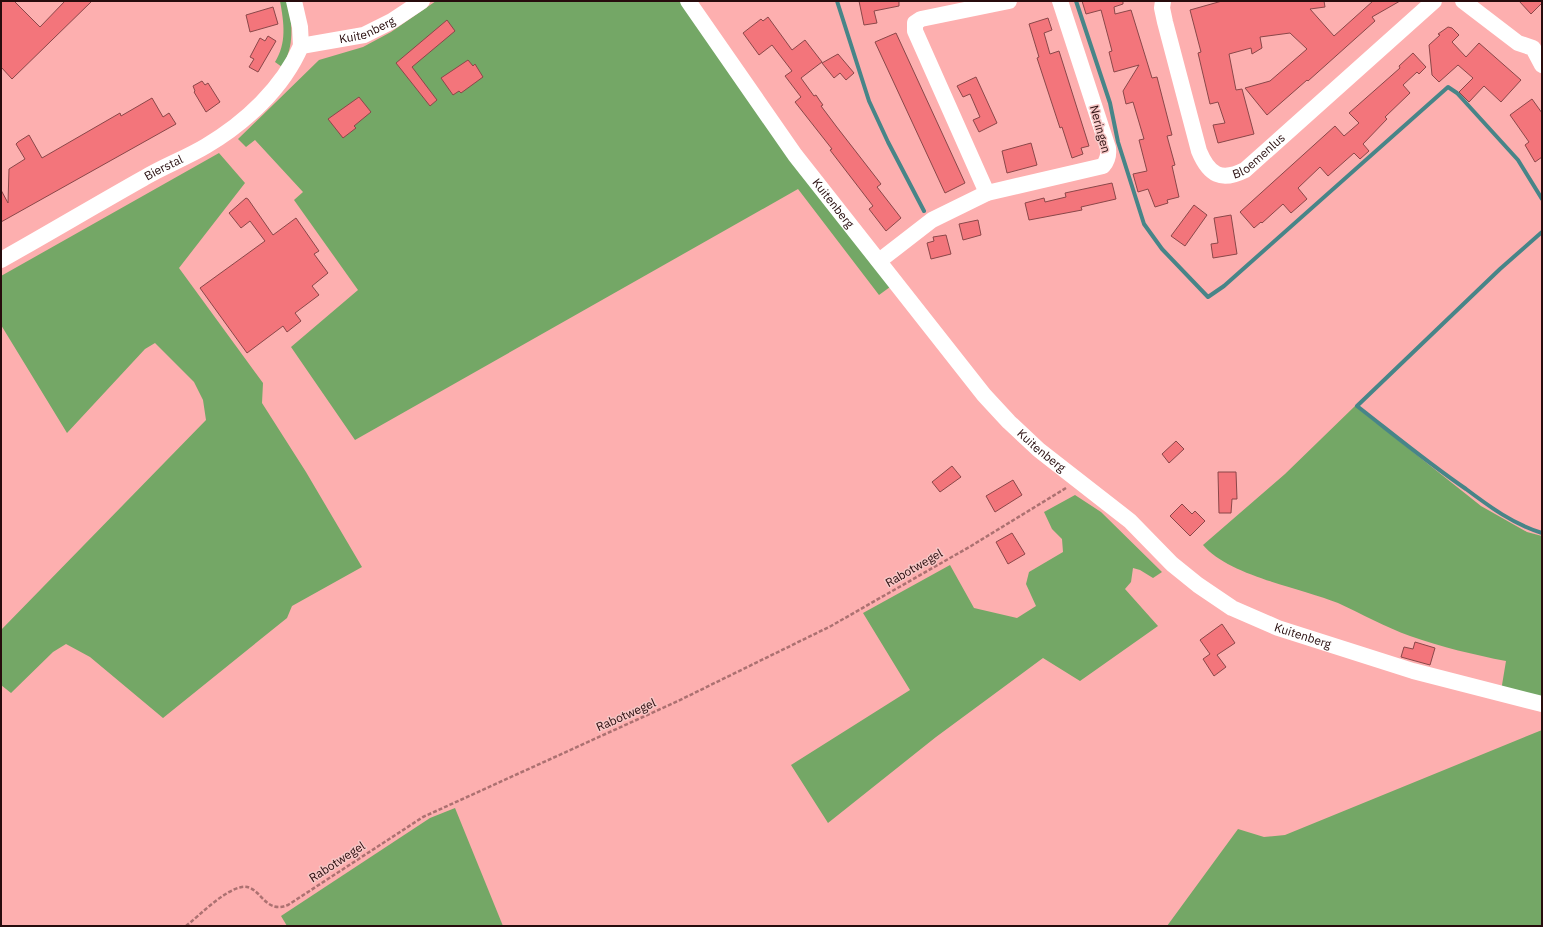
<svg xmlns="http://www.w3.org/2000/svg" width="1543" height="927" font-family="'IBM Plex Sans',sans-serif">
	<style>
		.green { fill: #74a766 }
		.lines { fill: none; stroke-linecap: round; stroke-linejoin: round }
		.stream { stroke: #478588; stroke-width: 4 }
		.building { fill: #f3757b; stroke: #8a4749 }
		.path { stroke: #ac7171; stroke-width: 2.5; stroke-dasharray: 4 2; stroke-linecap: butt }
		.minor { stroke: #fff; stroke-width: 16 }
		.labels { text-anchor: middle; stroke-width: 3; stroke-linejoin: round; paint-order: stroke }
		.street-label { font-size: 12px; fill: #270c0d; stroke: #f6c6c5 }
	</style>
	<rect width="100%" height="100%" fill="#fdafaf"/>
	<g class="green">
		<path d="M280 1H288C292 24 295 46 282 67L275 62C287 43 284 23 280 1Z"/>
		<polygon points="436,1 681,1 890,287 879,295 798,189 355,440 291,347 358,290 294,200 303,192 255,140 246,147 238,139 319,60 363,47 391,32"/>
		<polygon points="219,153 245,183 179,268 263,383 262,403 306,472 362,567 292,606 287,618 163,718 90,657 66,644 53,652 11,693 1,685 1,630 206,420 203,400 194,382 155,343 145,349 67,433 1,325 1,276"/>
		<path d="M1355 406 1481 506 1527 532 1542 536V701L1501 691 1506 661C1474 655 1442 647 1410 636 1385 627 1362 614 1338 603 1301 588 1229 576 1203 545L1285 474Z"/>
		<polygon points="1075,495 1101,512 1162,572 1153,578 1140,570 1133,568 1131,582 1125,589 1158,626 1080,681 1043,658 936,737 828,823 791,765 910,690 863,613 950,565 974,608 1017,618 1036,606 1026,584 1029,572 1063,552 1062,539 1052,529 1044,512"/>
		<polygon points="1542,730 1542,926 1167,926 1238,829 1264,837 1285,835"/>
		<polygon points="455,808 503,926 287,926 281,916 430,818"/>
	</g>
	<g class="lines">
		<g class="stream">
			<polyline points="837,1 869,101 888,142 924,211"/>
			<polyline points="1076,1 1110,103 1118,142 1144,224 1162,249 1208,297 1224,286 1448,87 1457,93 1518,160 1542,199"/>
			<path d="M1542 232 1500 269 1357 406C1393 434 1428 463 1466 489 1490 507 1513 524 1542 533"/>
		</g>
	</g>
	<g class="building">
		<polygon points="1,1 14,1 40,27 65,1 92,1 12,79 1,67"/>
		<polygon points="859,1 899,1 899,6 874,11 877,23 864,25"/>
		<polygon points="1082,1 1123,1 1123,4 1114,7 1115,14 1131,10 1152,78 1157,77 1172,135 1167,136 1175,165 1172,166 1179,197 1167,200 1168,203 1155,207 1148,189 1138,192 1133,174 1147,171 1139,140 1144,139 1133,102 1126,104 1123,91 1139,65 1114,72 1109,52 1112,51 1101,10 1086,14"/>
		<polygon points="1222,1 1324,1 1325,7 1310,9 1334,36 1373,1 1400,1 1372,17 1375,21 1308,81 1307,80 1267,115 1245,88 1270,81 1307,49 1290,33 1260,37 1262,48 1252,54 1251,48 1229,54 1236,90 1242,89 1254,134 1218,143 1213,125 1225,123 1218,102 1210,104 1198,53 1201,52 1190,10"/>
		<polygon points="1519,1 1542,1 1542,3 1531,14"/>
		<polygon points="273,7 278,24 250,32 246,15"/>
		<polygon points="768,17 792,50 805,40 822,62 801,78 814,96 816,95 820,101 823,105 821,106 836,126 881,184 877,187 901,218 886,231 869,209 873,206 830,150 832,149 795,102 801,97 785,76 792,71 772,45 759,55 743,33 761,19 763,21"/>
		<polygon points="1048,18 1052,30 1044,33 1050,54 1059,51 1089,146 1081,148 1083,154 1072,158 1062,127 1060,128 1037,58 1039,57 1029,24"/>
		<polygon points="447,20 455,31 412,67 437,100 430,106 396,63"/>
		<polygon points="1448,27 1452,28 1459,35 1452,42 1466,57 1479,43 1521,80 1501,102 1484,86 1469,102 1459,92 1473,78 1458,65 1439,82 1432,75 1429,45 1440,35 1438,34"/>
		<polygon points="896,33 965,183 945,193 875,42"/>
		<polygon points="268,36 276,41 258,72 249,67 254,59 250,57 260,38 265,41"/>
		<polygon points="1413,53 1426,67 1419,74 1417,72 1403,85 1410,93 1385,117 1387,119 1363,144 1369,151 1360,159 1354,153 1328,176 1320,167 1298,188 1307,199 1291,213 1283,204 1262,223 1261,222 1254,228 1240,212 1335,126 1344,136 1359,123 1349,113 1400,68 1399,66"/>
		<polygon points="838,54 854,73 846,80 840,73 834,78 822,63"/>
		<polygon points="468,60 473,66 475,64 483,77 461,93 459,91 453,95 441,78"/>
		<polygon points="976,77 997,123 979,132 973,120 980,117 970,94 963,97 957,86"/>
		<polygon points="202,81 205,85 208,83 220,102 206,112 194,92 195,91 193,86"/>
		<polygon points="359,97 371,112 354,126 356,128 343,138 328,119"/>
		<polygon points="152,98 163,117 169,113 176,124 1,222 1,190 8,203 9,169 25,159 16,144 18,142 29,135 42,158 120,113 121,116"/>
		<polygon points="1532,99 1542,113 1542,157 1535,162 1525,145 1529,142 1510,115"/>
		<polygon points="1031,143 1037,165 1007,173 1002,151"/>
		<polygon points="1112,183 1116,199 1081,207 1082,210 1029,220 1025,203 1044,198 1045,202 1066,197 1065,193"/>
		<polygon points="246,198 248,199 273,235 296,218 319,251 314,254 328,273 312,286 319,295 295,313 301,321 287,332 283,326 247,353 200,288 265,241 250,221 241,228 229,213"/>
		<polygon points="1194,205 1207,215 1185,246 1171,236"/>
		<polygon points="1231,215 1237,254 1213,258 1211,244 1218,243 1214,218"/>
		<polygon points="978,220 981,235 963,240 959,224"/>
		<polygon points="946,235 951,254 931,259 927,243 934,241 933,237"/>
		<polygon points="1176,441 1184,449 1169,463 1162,454"/>
		<polygon points="952,466 961,477 940,492 932,482"/>
		<polygon points="1218,472 1236,472 1237,499 1232,499 1231,513 1219,513"/>
		<polygon points="1013,480 1022,495 995,512 986,496"/>
		<polygon points="1182,504 1192,514 1195,511 1205,521 1190,536 1170,516"/>
		<polygon points="1012,533 1025,554 1008,564 996,542"/>
		<polygon points="1222,624 1235,643 1217,655 1226,667 1214,676 1203,659 1210,654 1200,640"/>
		<polygon points="1415,642 1435,648 1430,665 1401,657 1404,647 1413,649"/>
	</g>
	<g class="lines">
		<path class="path" d="M186 926C200 915 224 890 242 887 261 884 263 915 288 905L423 817 678 701 831 626 971 546 1066 488"/>
		<g class="minor">
			<path id="s1" d="M294 1 300 27 301 46 364 35 392 21 422 1"/>
			<path id="s2" d="M688 1 795 155 984 395 1009 422 1039 450 1130 521 1172 564 1198 585 1232 608 1278 628 1413 671 1542 704"/>
			<path id="s3" d="M1163 1 1162 8 1165 22 1199 151C1209 175 1221 182 1245 170L1434 1"/>
			<polyline points="1463,1 1518,43 1533,48 1542,65"/>
			<polyline points="987,193 915,31 915,23 921,19 1009,1"/>
			<path id="s4" d="M1 260C49 233 96 205 144 178 164 166 186 158 206 146 245 123 283 88 301 46"/>
			<path d="M879 261 932 220 987 193 1103 166C1108 160 1109 155 1108 148L1060 1"/>
		</g>
	</g>
	<g class="labels">
		<g class="street-label">
			<text dy="4" stroke="none"><textPath href="#s1" startOffset="114">Kuitenberg</textPath></text>
			<text transform="translate(1100 129) rotate(75)" y="4">Neringen</text>
			<text dy="4" stroke="none"><textPath href="#s3" startOffset="233">Bloemenlus</textPath></text>
			<text dy="4" stroke="none"><textPath href="#s4" startOffset="187">Bierstal</textPath></text>
			<text dy="4" stroke="none"><textPath href="#s2" startOffset="249">Kuitenberg</textPath></text>
			<text dy="4" stroke="none"><textPath href="#s2" startOffset="573">Kuitenberg</textPath></text>
			<text transform="translate(914 568) rotate(-30)" y="4">Rabotwegel</text>
			<text dy="4" stroke="none"><textPath href="#s2" startOffset="897">Kuitenberg</textPath></text>
			<text transform="translate(626 715) rotate(-24)" y="4">Rabotwegel</text>
			<text transform="translate(337 862) rotate(-33)" y="4">Rabotwegel</text>
		</g>
	</g>
	<rect width="1543" height="927" fill="none" stroke="#270c0d" stroke-width="4"/>
</svg>
